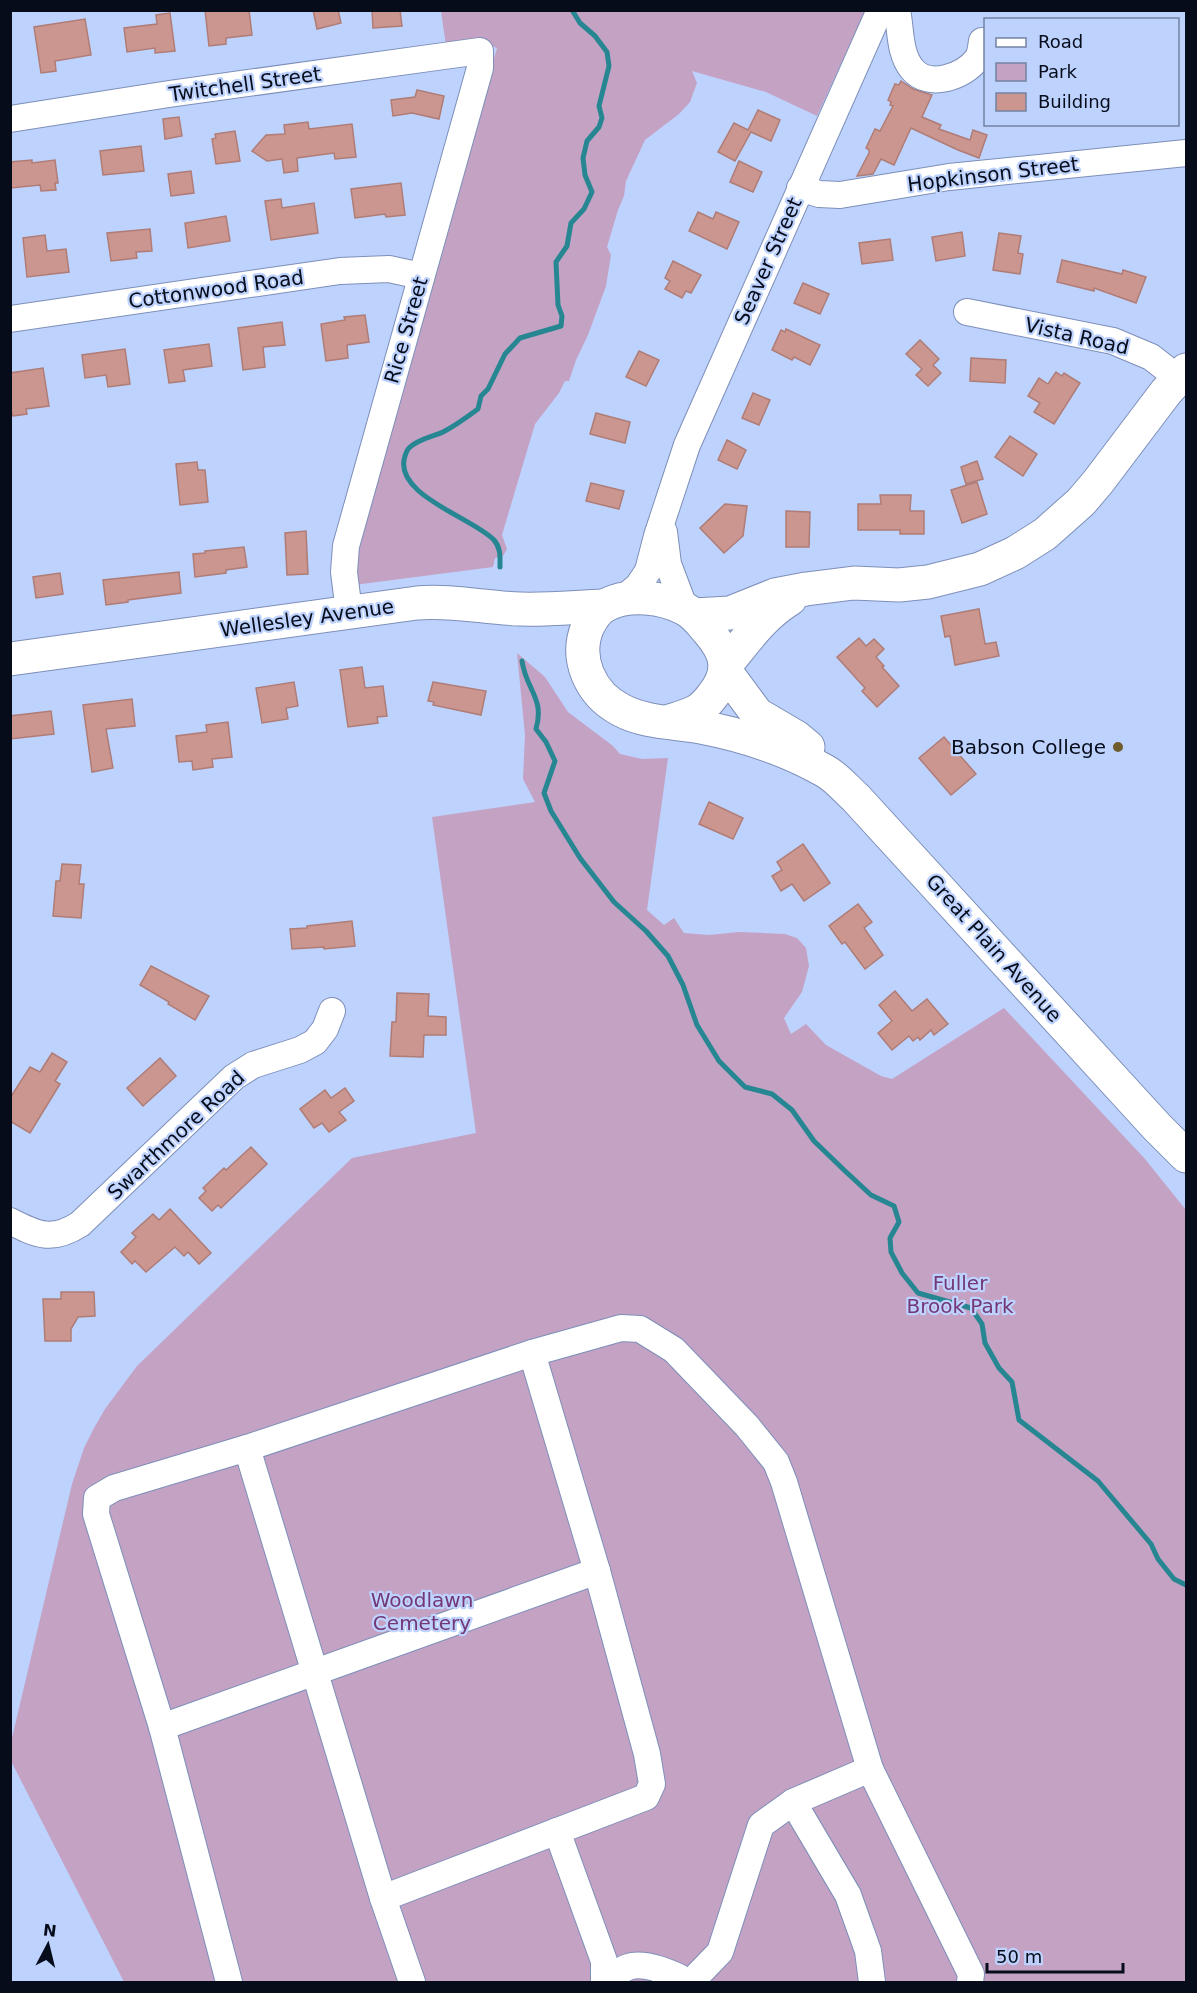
<svg xmlns="http://www.w3.org/2000/svg" width="1197" height="1993" font-family="'DejaVu Sans',sans-serif">
	<style>
		.green { fill: #c4a2c4 }
		.lines { fill: none; stroke-linecap: round; stroke-linejoin: round }
		.stream { stroke: #268792; stroke-width: 5 }
		.building { fill: #cb9690; stroke: #af7c76; stroke-width: 1.5 }
		.minor-casing { stroke: #7d8fb8; stroke-width: 28 }
		.major-casing { stroke: #7d8fb8; stroke-width: 35 }
		.minor { stroke: #fff; stroke-width: 26 }
		.major { stroke: #fff; stroke-width: 33 }
		.poi-dot { fill: #705b2a; stroke: #bed2fe; stroke-width: 2 }
		.labels { text-anchor: middle; stroke-width: 4.5; stroke-linejoin: round; paint-order: stroke }
		.street-label { font-size: 20px; fill: #060c1a; stroke: #bed2fe }
		.poi-label { font-size: 20px; fill: #060c1a; stroke: #bed2fe; text-anchor: end }
		.park-label { font-size: 20px; fill: #733875; stroke: #bed2fe }
	</style>
	<rect width="100%" height="100%" fill="#bed2fe"/>
	<g class="green">
		<polygon points="441,11 865,11 817,116 766,92 692,71 697,83 690,102 679,114 645,140 626,181 624,196 618,210 607,247 611,255 606,286 588,335 576,360 569,381 565,381 559,393 535,424 502,535 507,549 503,556 495,558 493,567 354,585 351,570 377,460 497,48 481,42 446,46"/>
		<polygon points="517,653 545,677 568,712 613,746 620,754 642,759 668,758 647,910 664,925 674,918 684,933 709,935 739,932 785,934 797,938 806,948 809,966 802,992 784,1018 791,1034 806,1024 826,1045 881,1076 892,1079 1004,1008 1145,1159 1186,1210 1186,1982 124,1982 11,1761 11,1742 72,1484 84,1448 94,1428 105,1409 137,1366 352,1158 476,1133 432,817 535,802 523,779 525,735"/>
	</g>
	<g class="lines">
		<g class="stream">
			<path d="M500 567C500 557 501 548 494 540 474 518 392 495 405 456 406 453 407 450 409 448 418 439 432 437 443 432 455 426 467 417 478 409L481 396 488 389 505 354 520 338 561 326 562 316 558 305 556 262 567 246 571 223 584 209 592 192 585 175 583 158 587 141 599 127 602 118 599 106 609 66 607 52 595 36 580 23 572 10"/>
			<path d="M522 661C526 690 545 698 536 729L546 742 555 761 544 793 551 811 580 858 614 902 646 931 668 956 683 985 697 1025 719 1061 745 1087 772 1094 792 1110 814 1141 844 1170 871 1195 894 1206 899 1222 890 1238 891 1252 902 1273 918 1293 971 1308 982 1324 985 1343 999 1368 1012 1382 1019 1420 1098 1481 1151 1544 1158 1559 1174 1579 1186 1585"/>
		</g>
	</g>
	<g class="building">
		<polygon points="205,10 249,10 252,35 226,38 226,44 209,46"/>
		<polygon points="313,10 338,10 341,23 317,29"/>
		<polygon points="372,10 400,10 402,26 373,28"/>
		<polygon points="170,13 175,51 155,53 155,48 127,52 124,28 157,24 156,15"/>
		<polygon points="85,19 91,55 55,61 56,71 41,73 34,27"/>
		<polygon points="901,81 913,89 932,95 922,117 941,125 939,129 970,140 973,130 987,135 979,158 958,150 911,128 894,165 881,159 873,174 857,176 869,153 869,150 866,148 875,129 880,131 893,106 890,105 891,102 888,100 895,84 899,85"/>
		<polygon points="417,90 444,96 439,119 412,113 393,116 391,100 415,97"/>
		<polygon points="758,110 780,120 771,141 751,132 735,161 718,152 734,123 748,130"/>
		<polygon points="179,117 182,136 165,139 163,119"/>
		<polygon points="308,122 309,129 352,124 356,157 335,159 334,153 297,158 298,171 284,173 282,159 267,161 252,151 266,135 285,134 284,125"/>
		<polygon points="235,131 240,161 216,164 212,139 216,138 215,134"/>
		<polygon points="141,146 144,171 103,175 100,151"/>
		<polygon points="32,160 32,163 55,160 58,183 55,183 56,190 41,191 40,185 11,188 10,162"/>
		<polygon points="739,161 762,172 753,192 730,182"/>
		<polygon points="191,171 194,193 171,196 168,174"/>
		<polygon points="401,183 405,215 386,217 385,214 355,218 351,189"/>
		<polygon points="281,199 282,208 314,203 318,233 271,240 265,201"/>
		<polygon points="698,212 713,219 716,212 739,222 727,249 689,231"/>
		<polygon points="226,216 230,241 188,248 185,223"/>
		<polygon points="150,229 152,251 136,252 137,258 111,261 107,233"/>
		<polygon points="962,232 965,256 936,261 932,237"/>
		<polygon points="999,233 1021,236 1018,253 1023,254 1020,274 993,270"/>
		<polygon points="45,235 47,251 66,249 69,272 27,277 23,238"/>
		<polygon points="890,239 893,260 862,264 859,243"/>
		<polygon points="1062,260 1122,274 1123,270 1146,277 1136,303 1094,288 1094,291 1057,282"/>
		<polygon points="673,261 701,275 691,293 686,291 682,298 665,289 670,281 665,278"/>
		<polygon points="803,283 829,294 820,314 794,303"/>
		<polygon points="365,315 369,342 347,345 348,358 326,361 321,324 345,320 344,317"/>
		<polygon points="282,322 285,345 263,347 265,367 243,370 238,328"/>
		<polygon points="786,329 820,345 810,365 794,357 792,360 772,350 781,330 785,332"/>
		<polygon points="920,340 939,359 933,365 941,373 928,386 916,375 922,369 906,354"/>
		<polygon points="209,344 212,366 183,370 185,381 169,383 164,350"/>
		<polygon points="125,349 130,384 108,387 106,375 85,378 82,355"/>
		<polygon points="639,351 659,360 646,386 626,377"/>
		<polygon points="971,358 1006,360 1005,383 970,381"/>
		<polygon points="43,368 49,406 26,409 27,414 13,416 10,409 10,373"/>
		<polygon points="1056,372 1062,376 1064,373 1080,383 1054,424 1034,412 1040,403 1028,396 1039,378 1048,384"/>
		<polygon points="753,393 770,400 759,425 742,418"/>
		<polygon points="596,413 630,422 625,443 590,434"/>
		<polygon points="1010,436 1037,454 1023,476 995,457"/>
		<polygon points="727,440 746,450 737,469 718,460"/>
		<polygon points="977,461 983,479 966,484 961,467"/>
		<polygon points="197,462 198,470 205,470 208,502 180,505 176,464"/>
		<polygon points="977,482 987,514 962,523 951,490"/>
		<polygon points="591,483 624,491 619,509 586,501"/>
		<polygon points="880,495 911,495 910,511 924,511 924,534 900,534 900,530 858,530 858,504 881,504"/>
		<polygon points="725,504 747,506 743,536 724,553 700,528"/>
		<polygon points="786,511 810,512 809,547 786,547"/>
		<polygon points="306,531 308,574 287,575 285,533"/>
		<polygon points="244,547 247,567 226,570 226,573 195,577 193,554 205,553 205,551"/>
		<polygon points="179,572 181,593 128,600 128,602 106,605 103,580"/>
		<polygon points="60,573 63,594 36,598 33,577"/>
		<polygon points="979,609 985,644 996,642 999,656 955,665 950,636 945,637 941,616"/>
		<polygon points="859,638 866,646 874,639 884,649 876,657 884,666 882,667 899,686 877,707 862,691 865,688 837,657"/>
		<polygon points="362,667 365,688 383,686 387,716 377,717 378,723 348,727 340,670"/>
		<polygon points="294,682 298,706 286,708 288,719 262,723 256,688"/>
		<polygon points="433,682 486,691 481,715 433,705 434,702 428,701"/>
		<polygon points="132,699 135,726 106,729 113,768 92,772 83,705"/>
		<polygon points="51,711 54,734 10,739 10,716"/>
		<polygon points="228,722 232,757 212,759 213,767 193,770 192,761 179,762 176,736 207,732 206,725"/>
		<polygon points="944,737 976,774 951,795 919,758"/>
		<polygon points="709,802 743,818 733,839 699,824"/>
		<polygon points="803,844 830,883 804,901 792,884 781,891 772,876 782,870 777,862"/>
		<polygon points="62,864 81,865 79,884 84,884 81,918 53,916 56,881 60,881"/>
		<polygon points="858,904 872,922 864,928 883,955 865,969 845,942 842,944 829,926"/>
		<polygon points="352,921 355,946 324,949 324,947 292,949 290,929 307,928 307,926"/>
		<polygon points="151,966 209,996 195,1020 168,1004 169,1002 140,985"/>
		<polygon points="895,991 912,1011 927,999 948,1024 934,1035 931,1030 920,1040 918,1037 913,1041 909,1036 892,1050 878,1033 892,1021 879,1005"/>
		<polygon points="397,993 429,994 428,1016 446,1017 446,1035 424,1035 423,1057 390,1056 392,1022 396,1022"/>
		<polygon points="52,1053 67,1062 55,1081 60,1084 30,1133 10,1121 10,1098 30,1067 40,1072"/>
		<polygon points="160,1058 176,1076 143,1106 127,1088"/>
		<polygon points="345,1088 354,1101 339,1112 346,1120 329,1132 322,1123 314,1128 300,1109 325,1090 331,1098"/>
		<polygon points="251,1147 267,1164 221,1208 218,1205 212,1211 199,1198 206,1191 203,1188 224,1168 226,1170"/>
		<polygon points="170,1209 211,1253 199,1264 188,1252 184,1256 175,1247 146,1272 135,1261 132,1264 121,1252 136,1237 132,1233 153,1214 159,1220"/>
		<polygon points="61,1292 94,1292 95,1316 78,1317 71,1329 71,1341 45,1341 43,1299 61,1299"/>
	</g>
	<g class="lines">
		<defs>
			<g id="minor">
				<path d="M897 10C901 29 899 53 912 69 928 89 964 77 977 59 981 54 981 46 982 41"/>
				<polyline points="10,119 169,94 480,51 480,68 346,546 344,572 349,612"/>
				<polyline points="800,188 819,194 840,195 949,177 1186,153"/>
				<polyline points="967,312 1113,341 1151,357 1178,378"/>
				<polyline points="10,319 340,271 389,269 421,276"/>
				<polyline points="664,532 668,564 685,609"/>
				<polyline points="620,601 638,586 648,571 657,536 687,445 880,10"/>
				<path d="M10 1221C37 1235 52 1242 80 1224L234 1077 253 1065 300 1050 315 1042 325 1029 332 1011"/>
				<polyline points="532,1353 597,1571"/>
				<polyline points="247,1448 532,1353 621,1328 640,1329 674,1350 747,1426 776,1462 784,1482 870,1769"/>
				<polyline points="162,1727 597,1571 647,1754 652,1784 646,1797 383,1898"/>
				<polyline points="793,1802 848,1895 868,1951 872,1982"/>
				<polyline points="557,1831 604,1961 604,1982"/>
				<polyline points="229,1982 162,1727 96,1514 97,1498 114,1488 247,1448 383,1898 412,1982"/>
				<path d="M604 1982C611 1978 620 1970 628 1967 645 1961 674 1974 688 1982"/>
				<polyline points="691,1982 720,1952 761,1825 793,1802 870,1769 971,1974 970,1982"/>
			</g>
			<g id="major">
				<polyline points="694,615 730,613 775,595 806,589 854,583 899,585 928,582 980,569 1015,553 1045,534 1081,502 1098,482 1166,392 1186,370"/>
				<path d="M10 659 417 603C452 600 485 608 520 609 548 610 576 607 604 606"/>
				<path d="M725 666C745 642 762 616 790 599"/>
				<polyline points="726,672 757,714 796,737 808,747"/>
				<path d="M667 722C676 719 688 716 697 711 703 707 708 702 713 695 732 671 727 653 708 631 701 623 695 614 685 609 663 597 629 593 606 605 598 609 592 618 588 626 574 658 590 694 621 710 645 723 675 722 701 727 743 735 788 750 825 771 836 777 846 789 856 798L1157 1127 1186 1156"/>
			</g>
		</defs>
		<use href="#minor" class="minor-casing"/>
		<use href="#major" class="major-casing"/>
		<use href="#minor" class="minor"/>
		<use href="#major" class="major"/>
	</g>
	<circle class="poi-dot" cx="1118" cy="747" r="6"/>
	<g class="labels">
		<g class="street-label">
			<text transform="translate(245 84) rotate(-8)" y="7">Twitchell Street</text>
			<text transform="translate(993 174) rotate(-7)" y="7">Hopkinson Street</text>
			<text transform="translate(768 261) rotate(-66)" y="7">Seaver Street</text>
			<text transform="translate(216 289) rotate(-8)" y="7">Cottonwood Road</text>
			<text transform="translate(406 330) rotate(-74)" y="7">Rice Street</text>
			<text transform="translate(1077 336) rotate(13)" y="7">Vista Road</text>
			<text transform="translate(307 618) rotate(-8)" y="7">Wellesley Avenue</text>
			<text transform="translate(994 948) rotate(48)" y="7">Great Plain Avenue</text>
			<text transform="translate(176 1135) rotate(-43)" y="7">Swarthmore Road</text>
		</g>
		<g class="poi-label">
			<text x="1106" y="754">Babson College</text>
		</g>
		<g class="park-label">
			<text x="960" y="1290">Fuller<tspan x="960" dy="23">Brook Park</tspan></text>
			<text x="422" y="1607">Woodlawn<tspan x="422" dy="23">Cemetery</tspan></text>
		</g>
	</g>
	<rect width="1197" height="1993" fill="none" stroke="#060c1a" stroke-width="24"/>
	<rect x="984" y="18" width="195" height="108" fill="#bed2fe" stroke="#7483a3" stroke-width="1.5"/>
	<rect x="996" y="38" width="30" height="9" fill="#ffffff" stroke="#7483a3" stroke-width="1.5"/>
	<text x="1038" y="48" font-size="18" fill="#060c1a">Road</text>
	<rect x="996" y="63" width="30" height="18" fill="#c4a2c4" stroke="#7483a3" stroke-width="1.5"/>
	<text x="1038" y="78" font-size="18" fill="#060c1a">Park</text>
	<rect x="996" y="93" width="30" height="18" fill="#cb9690" stroke="#7483a3" stroke-width="1.5"/>
	<text x="1038" y="108" font-size="18" fill="#060c1a">Building</text>
	<g transform="translate(48 1945) rotate(7)" stroke="#bed2fe" stroke-width="4.5" paint-order="stroke">
	<path d="M0-4.5L10 22L0 15L-10 22Z" fill="#060c1a"/>
	<text y="-9" font-size="16" font-weight="bold" text-anchor="middle" fill="#060c1a">N</text>
	</g>
	<path d="M987 1963v9h136v-9" fill="none" stroke="#060c1a" stroke-width="3"/>
	<text x="996" y="1963" font-size="18" fill="#060c1a" stroke="#bed2fe" stroke-width="4.5" paint-order="stroke">50 m</text>
</svg>
